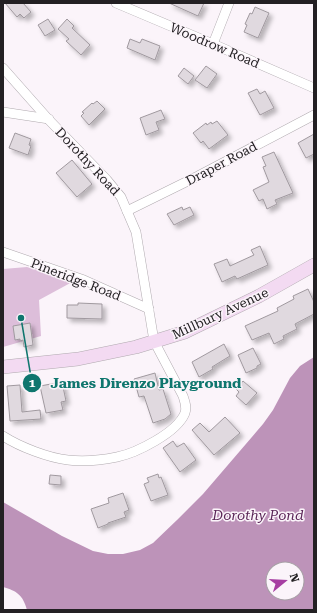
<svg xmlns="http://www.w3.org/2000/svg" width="317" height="613" font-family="'Roboto Serif',serif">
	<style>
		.green { fill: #ddbeda }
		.water { fill: #bd93b9; fill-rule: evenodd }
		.building { fill: #e0d9df; stroke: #a0999f; filter: url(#shadow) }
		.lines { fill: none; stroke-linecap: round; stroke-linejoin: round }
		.minor-casing { stroke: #b0aaaf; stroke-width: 10 }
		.secondary-casing { stroke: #b0aaaf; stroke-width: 14 }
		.minor { stroke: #fff; stroke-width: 9 }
		.secondary { stroke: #f3daf2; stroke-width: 13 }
		.labels { text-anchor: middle; stroke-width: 3; stroke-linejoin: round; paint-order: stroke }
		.street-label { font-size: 13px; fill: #232023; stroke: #fbf4fa }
		.water-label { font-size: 14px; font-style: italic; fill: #5c2859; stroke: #fbf4fa }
		.leader { fill: none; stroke: #0f766e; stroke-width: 1.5 }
		.callout-dot { fill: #0f766e; stroke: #fbf4fa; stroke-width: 1.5 }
		.mark-label { font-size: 12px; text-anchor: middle; font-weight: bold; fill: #fff }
		.callout-label { font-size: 14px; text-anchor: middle; font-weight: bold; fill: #0f766e; stroke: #fbf4fa; stroke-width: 3; stroke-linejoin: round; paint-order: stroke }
	</style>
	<defs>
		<filter id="shadow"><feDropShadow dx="3.5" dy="3.5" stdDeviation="2" flood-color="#0004"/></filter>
	</defs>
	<rect width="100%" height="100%" fill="#fbf4fa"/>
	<polygon class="green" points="27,267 74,281 39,300 41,336 3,347 3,269"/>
	<path class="water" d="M314 357V610H27C23 595 17 591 3 587V502L62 536 93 551 108 554H123L140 550 153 543 177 520 203 494 263 424 273 410 290 378 300 366ZM273 569H297V593H273Z"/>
	<g class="building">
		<polygon points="5,3 23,3 31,12 24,18 20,14 17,17"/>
		<polygon points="169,3 204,3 198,16"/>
		<polygon points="255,7 269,13 258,38 244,32 247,25 245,24 250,13 252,14"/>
		<polygon points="48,19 55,30 45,36 38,25"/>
		<polygon points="67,19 74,26 72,28 90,45 81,55 66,41 69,39 58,29"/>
		<polygon points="130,39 140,43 142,39 160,46 155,60 127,48"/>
		<polygon points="206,66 217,74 207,88 195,80"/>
		<polygon points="184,68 194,76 188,84 178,76"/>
		<polygon points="257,89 260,94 265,91 274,108 260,115 248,93"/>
		<polygon points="97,101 105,109 89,125 81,116 84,113 82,112 92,103 93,104"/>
		<polygon points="161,110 165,119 156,122 159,130 146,135 140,118"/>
		<polygon points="217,121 228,135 209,149 203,141 201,143 193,133 206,123 207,125 211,122 212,124"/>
		<polygon points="15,133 31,139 29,145 31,146 28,155 9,148"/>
		<polygon points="314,134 314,154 306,158 298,143"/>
		<polygon points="274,152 293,193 275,200 277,204 267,209 263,199 259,201 253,190 269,182 263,167 266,166 262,157"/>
		<polygon points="72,160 92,184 77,197 56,173"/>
		<polygon points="182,207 183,210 190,207 194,215 174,225 167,214"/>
		<polygon points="260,246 268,265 237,279 235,276 222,282 214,264 227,259 230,266 254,255 251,250"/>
		<polygon points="308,289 314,302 314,314 295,324 297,329 283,336 284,339 274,344 269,333 252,340 245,326 278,311 277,308 294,299 293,296"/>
		<polygon points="78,303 102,304 102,319 67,318 67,305 78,305"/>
		<polygon points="30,323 33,345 24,347 23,340 20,341 20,339 15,340 13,326"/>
		<polygon points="224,344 230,356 212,367 213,369 199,377 192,362"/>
		<polygon points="253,348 261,364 257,366 257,368 246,373 238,355"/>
		<polygon points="155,373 159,390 163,389 171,414 165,419 153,423 144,396 139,397 134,379"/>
		<polygon points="243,381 257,393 246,405 236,396 239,392 236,389"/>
		<polygon points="62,382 66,401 61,402 63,410 46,413 40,386"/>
		<polygon points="20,385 22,412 40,410 41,419 10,421 7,386"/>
		<polygon points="225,417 240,433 214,455 192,430 200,423 209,432"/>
		<polygon points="173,441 177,447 184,443 196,460 180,472 163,448"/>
		<polygon points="158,474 159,478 161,477 168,495 151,501 144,484 149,482 147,478"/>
		<polygon points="50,475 61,476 61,485 49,484"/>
		<polygon points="123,493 129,510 124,512 126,517 108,523 108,524 98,528 91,509 109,503 108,498"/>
	</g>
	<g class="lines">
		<defs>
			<g id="minor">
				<polyline points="116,3 213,44 314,88"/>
				<polyline points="213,44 229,3"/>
				<path d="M3 68 49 120 107 180 121 197 136 232 154 341 183 396C185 402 187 407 185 413 177 433 136 453 117 457 102 460 84 462 68 460 49 458 20 447 3 436"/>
				<polyline points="3,112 49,119"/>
				<polyline points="127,211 198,176 314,115"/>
				<polyline points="3,252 84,280 149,309"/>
			</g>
			<polyline id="secondary" points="3,367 78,359 136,347 185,332 259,296 314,265"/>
		</defs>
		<use href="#minor" class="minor-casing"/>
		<use href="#secondary" class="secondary-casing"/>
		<use href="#minor" class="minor"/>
		<use href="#secondary" class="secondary"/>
	</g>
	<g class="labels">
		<g class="street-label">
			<text transform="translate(215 45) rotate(23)" y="5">Woodrow Road</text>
			<text transform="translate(88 161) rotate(47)" y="5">Dorothy Road</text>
			<text transform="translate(221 163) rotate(-28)" y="5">Draper Road</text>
			<text transform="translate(76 279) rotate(21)" y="5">Pineridge Road</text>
			<text transform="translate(220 313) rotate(-25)" y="5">Millbury Avenue</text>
		</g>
		<g class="water-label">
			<text x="258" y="520">Dorothy Pond</text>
		</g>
	</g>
	<path class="leader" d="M21 318L32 383"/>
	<g class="callout-dot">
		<circle cx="21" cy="318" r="4"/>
		<circle cx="32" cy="383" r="10"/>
	</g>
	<g class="mark-label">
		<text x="32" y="387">1</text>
	</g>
	<g class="callout-label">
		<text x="146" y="388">James Direnzo Playground</text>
	</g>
	<rect width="317" height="613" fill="none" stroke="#232023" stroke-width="8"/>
	<g transform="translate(285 581) rotate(72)"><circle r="19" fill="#fbf4fa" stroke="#a59fa4"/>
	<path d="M0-3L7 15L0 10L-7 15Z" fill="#a63ea2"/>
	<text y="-6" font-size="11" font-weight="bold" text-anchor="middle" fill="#232023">N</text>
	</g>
</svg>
